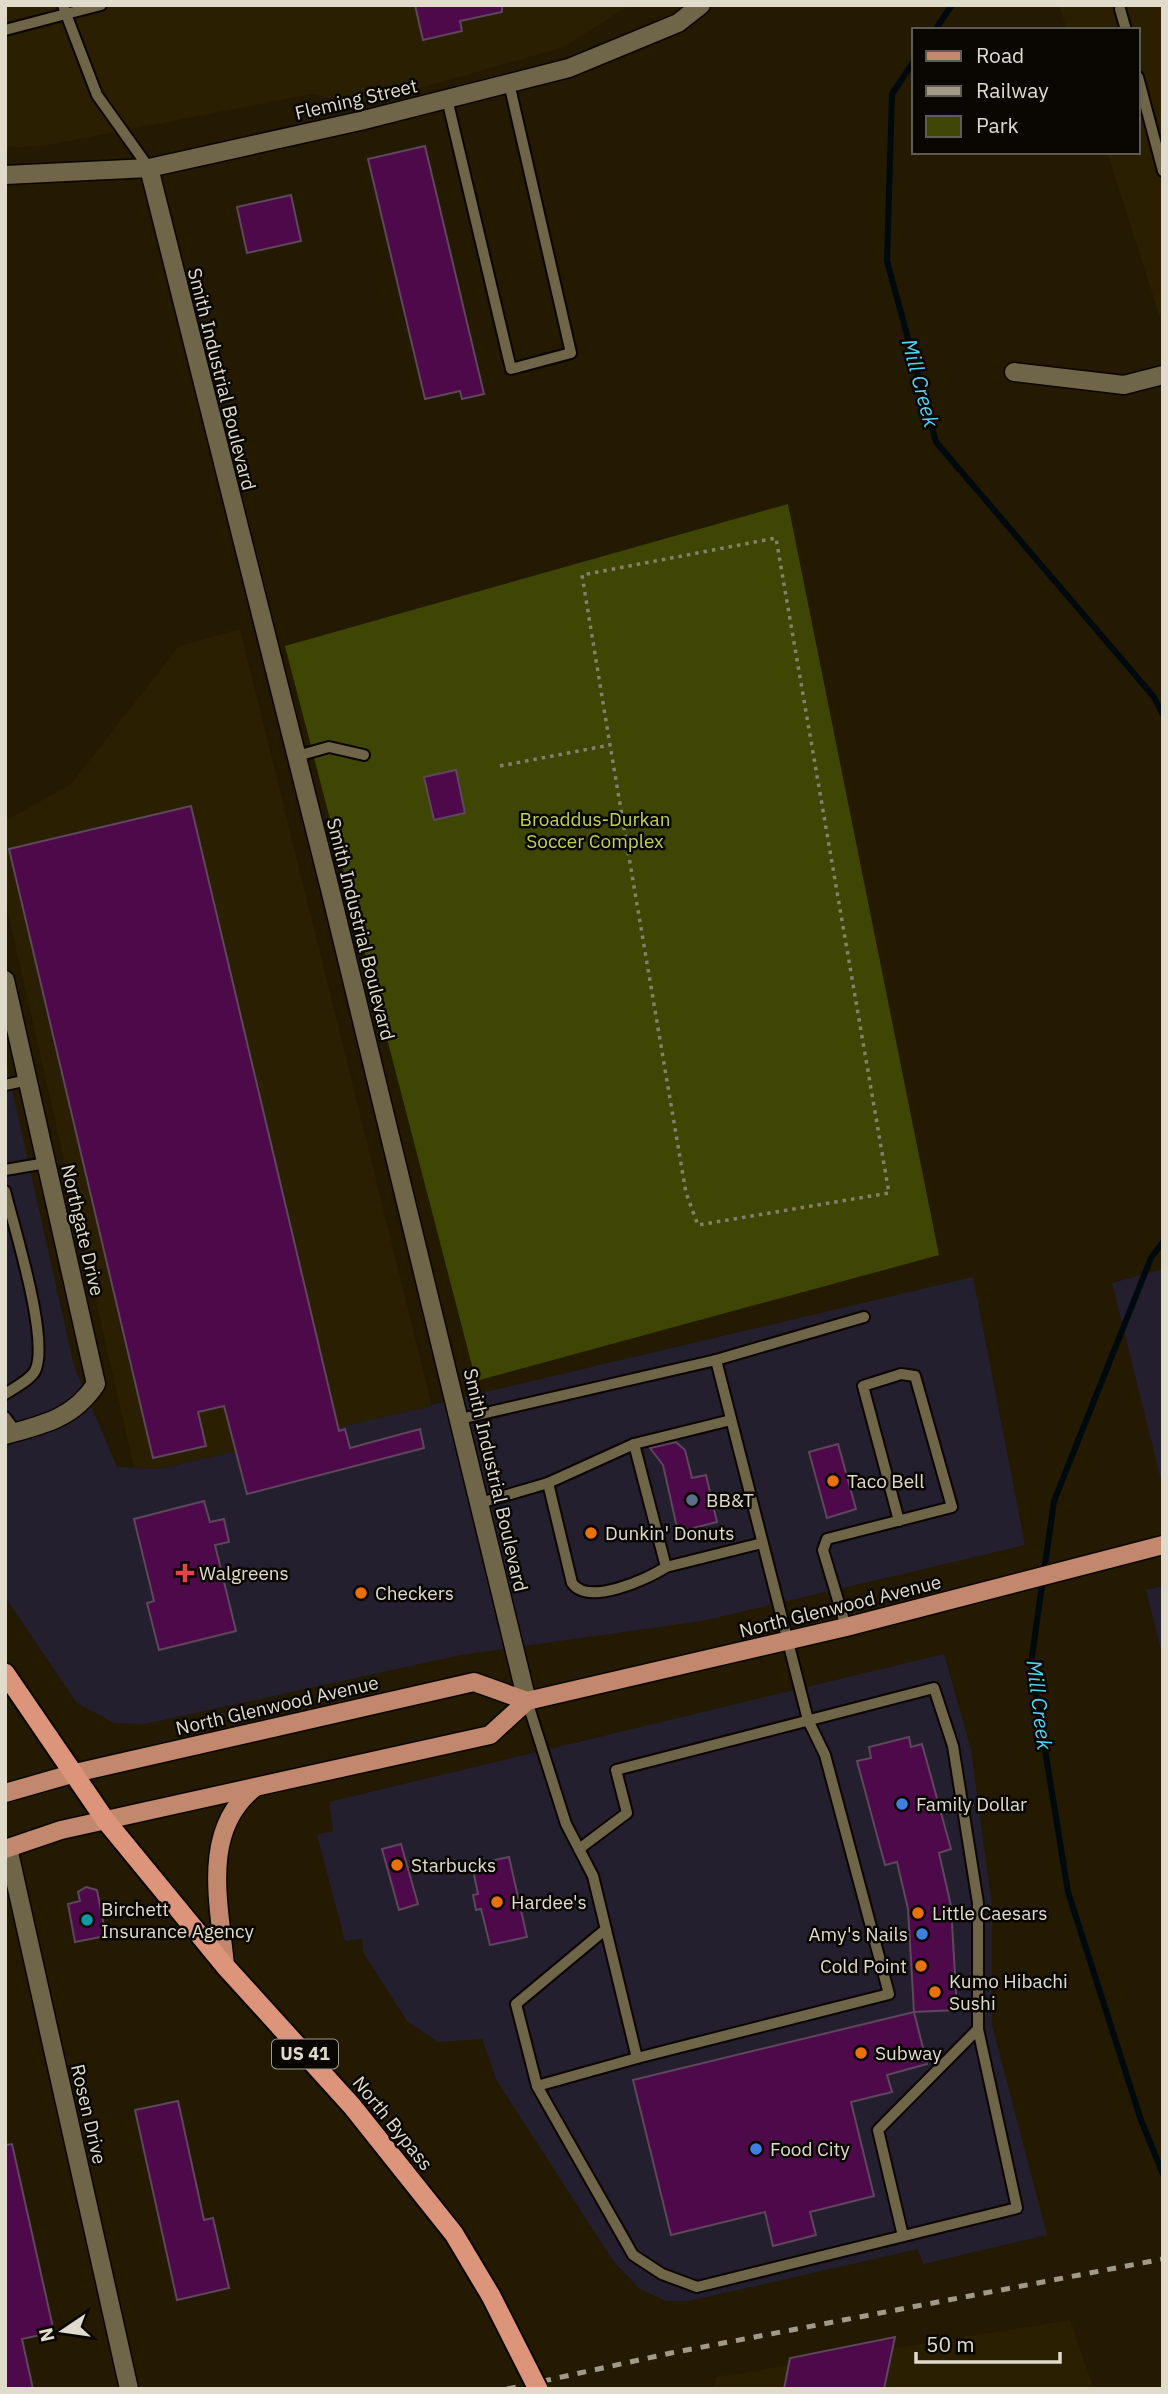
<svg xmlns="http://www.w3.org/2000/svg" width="1168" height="2394" font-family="'IBM Plex Sans',sans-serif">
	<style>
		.commercial { fill: #231f2f }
		.built { fill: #2a1f00 }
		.green { fill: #3f4604 }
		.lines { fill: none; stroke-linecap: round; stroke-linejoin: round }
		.stream { stroke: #00090e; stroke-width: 6 }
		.building { fill: #4d094a; stroke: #5d475b; stroke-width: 2 }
		.service-casing { stroke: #0c0500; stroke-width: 14 }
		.minor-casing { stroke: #0c0500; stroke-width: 21 }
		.tertiary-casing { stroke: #0c0500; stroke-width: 21 }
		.primary-casing { stroke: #0c0500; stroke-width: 21 }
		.trunk-casing { stroke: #0c0500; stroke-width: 23 }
		.path { stroke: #867f6b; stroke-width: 3.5; stroke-dasharray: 3.5 5; stroke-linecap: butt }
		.service { stroke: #6f6549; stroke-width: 10 }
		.minor { stroke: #6f6549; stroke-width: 18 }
		.tertiary { stroke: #6f6549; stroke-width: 18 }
		.primary { stroke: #c1886e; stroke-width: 18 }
		.trunk { stroke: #dc947a; stroke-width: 19 }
		.rail { stroke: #a19a88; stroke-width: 5; stroke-dasharray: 9 9; stroke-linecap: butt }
		.trunk-bridge-casing { stroke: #0c0500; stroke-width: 23; stroke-linecap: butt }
		.trunk-bridge { stroke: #dc947a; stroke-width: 19 }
		.food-dot { fill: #e8710a; stroke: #090601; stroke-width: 2.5 }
		.service-dot { fill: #5c6f8a; stroke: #090601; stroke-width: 2.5 }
		.health-dot { fill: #e0444e; stroke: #090601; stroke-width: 2.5 }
		.shop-dot { fill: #3f7fe0; stroke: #090601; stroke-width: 2.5 }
		.culture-dot { fill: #0f9aa8; stroke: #090601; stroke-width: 2.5 }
		.labels { text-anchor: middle; stroke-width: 5; stroke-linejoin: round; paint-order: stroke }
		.shield { fill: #090601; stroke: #a09b8f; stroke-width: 2 }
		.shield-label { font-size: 18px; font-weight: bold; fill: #e1dbcc }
		.street-label { font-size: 19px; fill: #e1dbcc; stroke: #090601 }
		.park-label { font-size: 19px; fill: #c2d351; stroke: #090601 }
		.poi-label { font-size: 19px; fill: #e1dbcc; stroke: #090601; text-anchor: start }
		.water-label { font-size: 21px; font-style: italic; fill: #4fd3f7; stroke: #090601 }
	</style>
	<rect width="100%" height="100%" fill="#231a01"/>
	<g class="commercial">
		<polygon points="5,1058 74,1366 117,1467 159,1469 973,1277 1025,1545 702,1621 461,1655 145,1724 114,1723 77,1703 5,1597"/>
		<polygon points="1163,1269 1163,1488 1112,1283"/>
		<polygon points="1163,1586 1163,1657 1146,1590"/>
		<polygon points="944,1654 971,1750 992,1906 992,2025 1047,2235 923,2264 918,2249 689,2301 666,2301 640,2289 614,2262 497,2081 482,2039 438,2042 407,2021 363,1952 362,1939 345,1941 317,1835 333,1831 329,1802"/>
	</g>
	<g class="built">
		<polygon points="5,5 630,5 564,47 361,105 312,94 44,146 5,148"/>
		<polygon points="1059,5 1163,5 1163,327 1107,152 1138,152 1138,30 1067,30"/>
		<polygon points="240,629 432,1406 159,1469 134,1468 5,900 5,821 71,784 179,646"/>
		<polygon points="1070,2320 1094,2389 714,2389 716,2377"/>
	</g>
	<polygon class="green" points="788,504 939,1255 476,1381 285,646"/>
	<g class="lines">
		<g class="stream">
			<polyline points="935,30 952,5"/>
			<polyline points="914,61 892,94 887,261 936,442 1154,697 1163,715"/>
			<polyline points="1163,1242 1151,1258 1054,1501 1031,1663 1068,1892 1141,2120 1163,2174"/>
		</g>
	</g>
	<g class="building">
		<polygon points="415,5 502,5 502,12 460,21 462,31 423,40"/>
		<polygon points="425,146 484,394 462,399 460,391 425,399 368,159"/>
		<polygon points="291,195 301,241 247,253 237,207"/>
		<polygon points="456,770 465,813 434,820 424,777"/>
		<polygon points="191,806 339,1431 345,1429 350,1448 420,1429 424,1448 247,1494 224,1406 198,1412 206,1446 153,1458 9,849"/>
		<polygon points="676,1442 685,1450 692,1478 706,1475 717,1522 678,1532 663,1465 650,1448"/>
		<polygon points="838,1444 856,1509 827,1518 809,1452"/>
		<polygon points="204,1501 210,1522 224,1519 229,1542 215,1545 236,1631 159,1650 147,1603 154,1601 134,1519"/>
		<polygon points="909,1737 911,1747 922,1744 951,1849 939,1853 951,1906 957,2010 914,2012 908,1909 897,1862 885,1865 857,1761 871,1758 869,1747"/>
		<polygon points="401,1844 418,1904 399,1910 382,1849"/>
		<polygon points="509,1857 527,1937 490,1945 481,1909 476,1910 473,1895 478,1894 472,1865"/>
		<polygon points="86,1887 97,1890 106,1936 75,1942 68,1904 80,1901 78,1892"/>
		<polygon points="914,2012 927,2064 887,2075 892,2092 851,2102 874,2196 810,2212 816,2235 773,2246 765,2212 671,2235 633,2080"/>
		<polygon points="178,2101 204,2220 213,2218 229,2288 177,2300 135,2110"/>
		<polygon points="12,2144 54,2332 22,2339 33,2389 5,2389 5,2145"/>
		<polygon points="895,2337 884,2389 784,2389 790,2358"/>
	</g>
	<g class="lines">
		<defs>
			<g id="service">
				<polyline points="101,5 66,14 97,95 149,168"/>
				<polyline points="1120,9 1126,30"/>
				<polyline points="5,30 66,14 63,5"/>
				<polyline points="1138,77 1163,171"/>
				<polyline points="447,99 511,369 571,353 509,83"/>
				<polyline points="297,756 329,747 364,755"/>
				<polyline points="5,1085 28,1080"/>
				<polyline points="5,1170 46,1163"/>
				<path d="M5 1191C14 1227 50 1341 35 1371 30 1380 14 1388 5 1394"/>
				<polyline points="716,1360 864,1317"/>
				<polyline points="5,1417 16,1432"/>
				<polyline points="460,1419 716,1360 808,1720 825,1755 889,1994 637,2058"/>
				<polyline points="634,1444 666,1567 762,1543"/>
				<path d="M548 1483 572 1583C588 1606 646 1580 666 1567"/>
				<polyline points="480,1503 548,1483 634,1444 731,1420"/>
				<polyline points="846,1627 823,1550 827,1539 952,1507 915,1376 901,1374 863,1386 899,1521"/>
				<polyline points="527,1701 566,1824 593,1876 637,2058 537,2086 516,2004 606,1929"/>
				<polyline points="537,2086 633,2255 662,2274 697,2287 1017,2208 978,2029 978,1903 953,1746 934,1688 616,1770 627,1813 579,1849"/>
				<polyline points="903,2236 878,2130 978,2029"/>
			</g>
			<g id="minor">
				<polyline points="149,168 331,893 527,1701"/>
				<polyline points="1014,372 1124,385 1163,375"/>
				<path d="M5 980 96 1384C74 1418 43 1425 5 1435"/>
				<polyline points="8,1848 129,2389"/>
			</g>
			<polyline id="tertiary" points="5,175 149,168 360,121 569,68 678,23 701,5"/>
			<g id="primary">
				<polyline points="5,1793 75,1773 474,1682 527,1701"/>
				<polyline points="5,1849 61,1830 490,1735 527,1701 846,1627 1163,1545"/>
				<path d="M225 1966C220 1906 200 1833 253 1789"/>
			</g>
			<polyline id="trunk" points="5,1673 106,1821 225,1966 352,2106 454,2234 491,2296"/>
		</defs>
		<use href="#service" class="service-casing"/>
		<use href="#minor" class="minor-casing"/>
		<use href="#tertiary" class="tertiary-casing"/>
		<use href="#primary" class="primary-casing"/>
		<use href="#trunk" class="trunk-casing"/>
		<polyline class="path" points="500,766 610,745 582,575 776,538 889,1193 698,1225 686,1193 610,745"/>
		<use href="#service" class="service"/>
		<use href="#minor" class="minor"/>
		<use href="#tertiary" class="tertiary"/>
		<use href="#primary" class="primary"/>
		<use href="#trunk" class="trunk"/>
		<polyline class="rail" points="507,2389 671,2353 1163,2259"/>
		<defs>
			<polyline id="trunk-bridge" points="491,2296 538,2389"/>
		</defs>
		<use href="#trunk-bridge" class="trunk-bridge-casing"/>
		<use href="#trunk-bridge" class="trunk-bridge"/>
	</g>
	<g class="food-dot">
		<circle cx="833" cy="1481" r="7"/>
		<circle cx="591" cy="1533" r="7"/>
		<circle cx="361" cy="1593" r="7"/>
		<circle cx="397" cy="1865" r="7"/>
		<circle cx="497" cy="1902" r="7"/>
		<circle cx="918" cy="1913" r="7"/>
		<circle cx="921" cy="1966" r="7"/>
		<circle cx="935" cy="1992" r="7"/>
		<circle cx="861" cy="2053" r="7"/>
	</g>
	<circle class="service-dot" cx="692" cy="1500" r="7"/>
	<path class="health-dot" d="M181.5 1562.5h7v7h7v7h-7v7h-7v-7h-7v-7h7z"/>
	<g class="shop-dot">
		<circle cx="902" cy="1804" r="7"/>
		<circle cx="922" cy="1934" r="7"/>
		<circle cx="756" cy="2149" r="7"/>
	</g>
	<circle class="culture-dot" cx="87" cy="1920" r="7"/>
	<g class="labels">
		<rect class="shield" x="272" y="2039.5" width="66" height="29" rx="5"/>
		<g class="shield-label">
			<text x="305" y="2060">US 41</text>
		</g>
		<g class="street-label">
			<text transform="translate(356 99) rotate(-13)" y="7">Fleming Street</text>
			<text transform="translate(222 379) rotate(76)" y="7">Smith Industrial Boulevard</text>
			<text transform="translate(361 929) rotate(76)" y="7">Smith Industrial Boulevard</text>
			<text transform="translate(83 1230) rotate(77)" y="7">Northgate Drive</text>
			<text transform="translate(496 1480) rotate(77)" y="7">Smith Industrial Boulevard</text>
			<text transform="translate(840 1606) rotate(-14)" y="7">North Glenwood Avenue</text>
			<text transform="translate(277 1705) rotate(-13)" y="7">North Glenwood Avenue</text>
			<text transform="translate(89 2114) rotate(77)" y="7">Rosen Drive</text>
			<text transform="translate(393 2123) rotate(51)" y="7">North Bypass</text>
		</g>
		<g class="park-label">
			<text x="595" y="826">Broaddus-Durkan<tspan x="595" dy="22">Soccer Complex</tspan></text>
		</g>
		<g class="poi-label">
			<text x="847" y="1488">Taco Bell</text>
			<text x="706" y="1507">BB&amp;T</text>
			<text x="605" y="1540">Dunkin' Donuts</text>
			<text x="199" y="1580">Walgreens</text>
			<text x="375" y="1600">Checkers</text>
			<text x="916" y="1811">Family Dollar</text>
			<text x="411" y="1872">Starbucks</text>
			<text x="511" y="1909">Hardee's</text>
			<text x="101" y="1916">Birchett<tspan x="101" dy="22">Insurance Agency</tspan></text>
			<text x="932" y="1920">Little Caesars</text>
			<text x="908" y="1941" text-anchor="end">Amy's Nails</text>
			<text x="907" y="1973" text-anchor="end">Cold Point</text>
			<text x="949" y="1988">Kumo Hibachi<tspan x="949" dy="22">Sushi</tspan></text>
			<text x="875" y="2060">Subway</text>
			<text x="770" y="2156">Food City</text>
		</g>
		<g class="water-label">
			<text transform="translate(920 383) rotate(75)" y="7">Mill Creek</text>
			<text transform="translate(1039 1705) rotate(83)" y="7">Mill Creek</text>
		</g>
	</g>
	<rect width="1168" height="2394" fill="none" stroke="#e1dbcc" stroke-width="14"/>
	<rect x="912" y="28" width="228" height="126" fill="#090601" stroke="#5f5b52" stroke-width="2"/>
	<rect x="926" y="51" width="35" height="10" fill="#c1886e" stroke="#5f5b52" stroke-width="2"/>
	<text x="976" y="63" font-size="21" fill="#e1dbcc">Road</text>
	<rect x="926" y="86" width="35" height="10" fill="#a19a88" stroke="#5f5b52" stroke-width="2"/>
	<text x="976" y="98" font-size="21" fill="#e1dbcc">Railway</text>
	<rect x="926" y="116" width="35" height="21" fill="#3f4604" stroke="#5f5b52" stroke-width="2"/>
	<text x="976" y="133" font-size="21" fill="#e1dbcc">Park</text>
	<g transform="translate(63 2331) rotate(257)" stroke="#090601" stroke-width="5" paint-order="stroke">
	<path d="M0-5L12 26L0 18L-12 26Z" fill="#e1dbcc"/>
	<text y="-10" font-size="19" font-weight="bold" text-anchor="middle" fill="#e1dbcc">N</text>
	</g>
	<path d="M916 2352v10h144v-10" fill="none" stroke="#e1dbcc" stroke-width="3.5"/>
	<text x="926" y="2352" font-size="21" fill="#e1dbcc" stroke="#090601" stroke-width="5" paint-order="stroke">50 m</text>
</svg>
